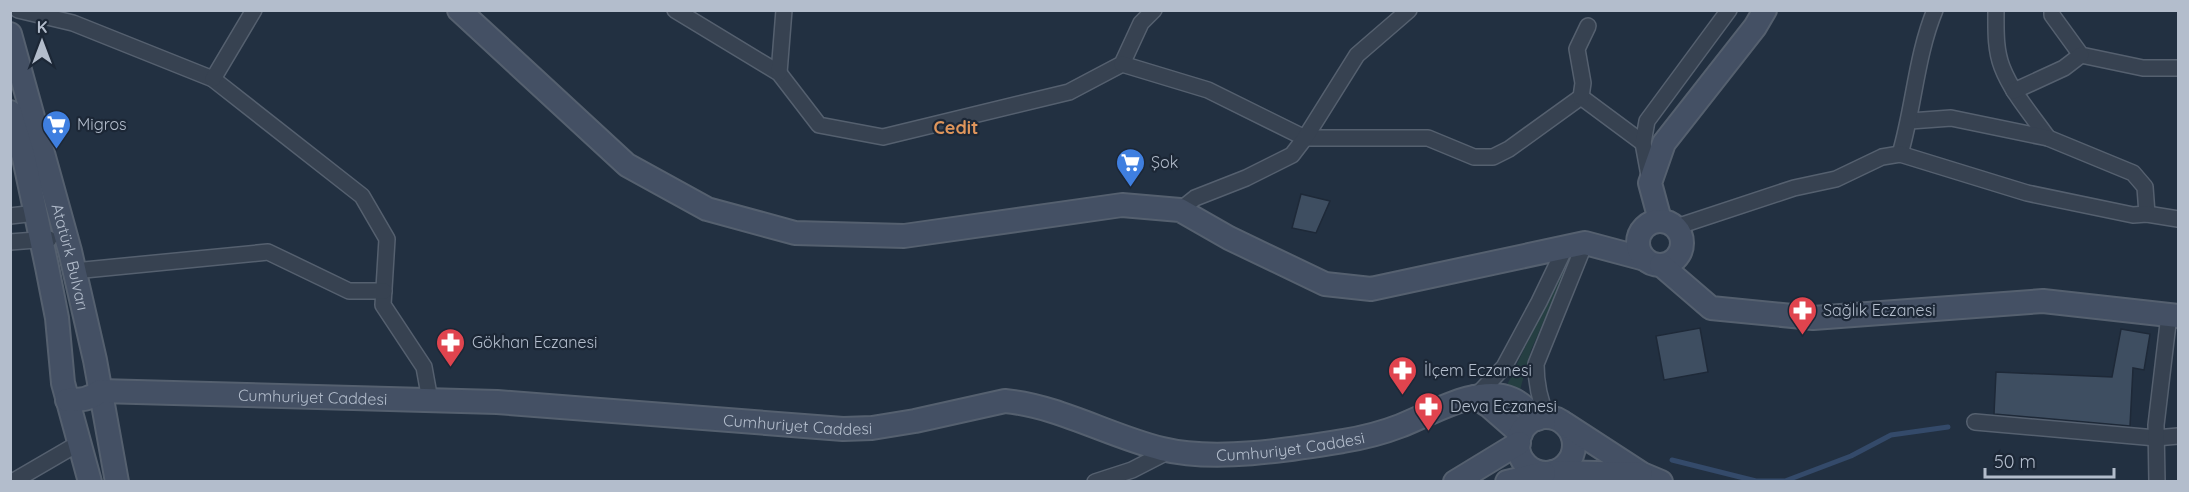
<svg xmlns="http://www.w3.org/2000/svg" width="2189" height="492" font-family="Quicksand,sans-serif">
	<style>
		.green { fill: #253f42 }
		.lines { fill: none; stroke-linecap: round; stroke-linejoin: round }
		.stream { stroke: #344a6a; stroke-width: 5 }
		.building { fill: #3e4e61; stroke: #1e2938; stroke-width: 1.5 }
		.street-casing { stroke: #55606f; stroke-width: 18 }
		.secondary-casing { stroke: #55606f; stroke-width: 26 }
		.street { stroke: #374251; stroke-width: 15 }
		.secondary { stroke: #445064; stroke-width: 22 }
		.labels { text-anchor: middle; stroke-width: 4.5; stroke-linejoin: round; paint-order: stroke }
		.poi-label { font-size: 16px; fill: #b3bdcc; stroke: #1c2736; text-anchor: start }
		.street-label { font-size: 16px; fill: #b3bdcc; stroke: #1c2736 }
		.neighbourhood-label { font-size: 18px; font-weight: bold; fill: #df955b; stroke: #1c2736 }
	</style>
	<rect width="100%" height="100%" fill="#223041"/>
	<polygon class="green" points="1567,259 1571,260 1531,350 1520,390 1507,385"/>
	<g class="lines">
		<polyline class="stream" points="1672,460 1756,481 1785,481 1851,456 1891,435 1948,427"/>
	</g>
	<g class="building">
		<polygon points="1301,194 1330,201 1316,233 1292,228"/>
		<polygon points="1700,328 1708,372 1664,380 1656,336"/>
		<polygon points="2121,329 2150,334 2144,370 2133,368 2130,426 1994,414 1996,372 2112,377"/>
	</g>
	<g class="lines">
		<defs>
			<g id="street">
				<polyline points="18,10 73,23 213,79 362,196 387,239 383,305 424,367 430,400"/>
				<polyline points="675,10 779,73 819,125 883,137 1069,92 1122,64 1141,23 1154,10"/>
				<path d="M1996 10C1996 29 1995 49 2002 67 2012 93 2032 115 2048 138"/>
				<polyline points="2052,10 2052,15 2081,55 2143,68 2178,68"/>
				<polyline points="1122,64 1208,90 1305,138 1428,138 1474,157 1493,157 1509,149 1581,97 1643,143"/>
				<polyline points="779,73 784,10"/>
				<polyline points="213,79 254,10"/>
				<polyline points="2014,91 2064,68 2081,55"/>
				<polyline points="1581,97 1583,83 1577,49 1588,26"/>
				<polyline points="1910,121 1951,118 2048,138 2133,173 2145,187 2147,214"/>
				<path d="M1900 154C1914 107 1916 56 1935 10"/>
				<polyline points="1650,181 1643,143 1647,121 1729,10"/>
				<polyline points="1180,210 1195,198 1246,178 1292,155 1305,138 1357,55 1409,10"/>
				<polyline points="10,216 36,213"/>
				<polyline points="1676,227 1794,188 1836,179 1882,157 1900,154 2027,193 2133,215 2147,214 2178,219"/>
				<polyline points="10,242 49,239"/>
				<polyline points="74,271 268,252 349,291 384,291"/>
				<polyline points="1475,397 1504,367 1539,302 1565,248"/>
				<path d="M1547 417C1539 399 1536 383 1536 364L1585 243"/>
				<polyline points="1975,422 2156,438 2178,436"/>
				<polyline points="12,482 79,443"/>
				<polyline points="1095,482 1132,470 1169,451"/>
				<polyline points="2157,482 2156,425 2169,315"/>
			</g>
			<g id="secondary">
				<polyline points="459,10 627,165 707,209 795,233 904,236 1122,205 1180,210 1229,238 1325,284 1371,289 1585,243 1645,259"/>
				<path id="s1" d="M10 34 70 251 95 360 117 482"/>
				<polyline points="10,112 24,158 47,267 57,318 63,383 90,482"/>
				<polyline points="1660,220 1650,183 1664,143 1755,27 1765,10"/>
				<circle cx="1660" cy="243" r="22"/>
				<polyline points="1661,265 1711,308 1813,318 2043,301 2178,316"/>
				<polyline points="1475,397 1489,406 1521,434"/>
				<path id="s2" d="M67 400C80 400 90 400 100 391L497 402 843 429 872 428 915 421 1005 401C1059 406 1109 436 1162 449 1215 462 1288 450 1343 441 1362 438 1382 433 1400 426 1431 414 1479 384 1512 399 1522 403 1530 412 1537 419"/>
				<circle cx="1546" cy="445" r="28"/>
				<polyline points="1565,424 1642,474 1661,482"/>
				<polyline points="1553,472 1641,474"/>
				<polyline points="1455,482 1519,443"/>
				<polyline points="1507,482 1544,473"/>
			</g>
		</defs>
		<use href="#street" class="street-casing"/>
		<use href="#secondary" class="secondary-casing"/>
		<use href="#street" class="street"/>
		<use href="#secondary" class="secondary"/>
	</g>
	<defs>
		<symbol id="supermarket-pin" viewBox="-11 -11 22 30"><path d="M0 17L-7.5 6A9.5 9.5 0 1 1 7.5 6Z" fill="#3f7fe0" stroke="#1c2736"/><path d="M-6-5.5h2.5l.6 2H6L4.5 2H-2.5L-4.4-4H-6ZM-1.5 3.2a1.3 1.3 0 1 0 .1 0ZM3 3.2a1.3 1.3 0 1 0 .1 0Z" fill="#fff"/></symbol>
		<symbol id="pharmacy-pin" viewBox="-11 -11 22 30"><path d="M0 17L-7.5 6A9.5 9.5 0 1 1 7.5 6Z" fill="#e0444e" stroke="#1c2736"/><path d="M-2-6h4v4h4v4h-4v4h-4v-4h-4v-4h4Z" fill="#fff"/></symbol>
	</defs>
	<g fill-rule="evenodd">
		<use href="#supermarket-pin" x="40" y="108" width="33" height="45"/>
		<use href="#supermarket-pin" x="1114" y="146" width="33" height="45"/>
		<use href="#pharmacy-pin" x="1786" y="294" width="33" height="45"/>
		<use href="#pharmacy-pin" x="434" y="326" width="33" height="45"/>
		<use href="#pharmacy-pin" x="1386" y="354" width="33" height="45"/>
		<use href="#pharmacy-pin" x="1412" y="390" width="33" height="45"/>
	</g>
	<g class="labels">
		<g class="poi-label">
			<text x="77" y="130">Migros</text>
			<text x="1151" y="168">Şok</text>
			<text x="1823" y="316">Sağlık Eczanesi</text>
			<text x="472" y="348">Gökhan Eczanesi</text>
			<text x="1424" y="376">İlçem Eczanesi</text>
			<text x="1450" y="412">Deva Eczanesi</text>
		</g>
		<g class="street-label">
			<text dy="6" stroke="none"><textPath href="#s1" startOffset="231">Atatürk Bulvarı</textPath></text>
			<text dy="6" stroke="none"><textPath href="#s2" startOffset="248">Cumhuriyet Caddesi</textPath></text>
			<text dy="6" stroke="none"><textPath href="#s2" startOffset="734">Cumhuriyet Caddesi</textPath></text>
			<text dy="6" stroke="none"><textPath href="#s2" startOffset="1238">Cumhuriyet Caddesi</textPath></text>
		</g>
		<g class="neighbourhood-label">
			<text x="956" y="134">Cedit</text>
		</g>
	</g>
	<rect width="2189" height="492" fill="none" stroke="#b3bdcc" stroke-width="24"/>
	<g transform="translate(42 42)" stroke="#1c2736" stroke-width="4.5" paint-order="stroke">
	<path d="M0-4.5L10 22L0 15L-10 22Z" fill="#b3bdcc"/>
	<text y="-9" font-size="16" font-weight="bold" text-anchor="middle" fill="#b3bdcc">K</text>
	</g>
	<path d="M1985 468v9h129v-9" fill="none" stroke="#b3bdcc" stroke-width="3"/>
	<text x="1994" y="468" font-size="18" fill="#b3bdcc" stroke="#1c2736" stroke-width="4.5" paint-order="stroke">50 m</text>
</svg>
